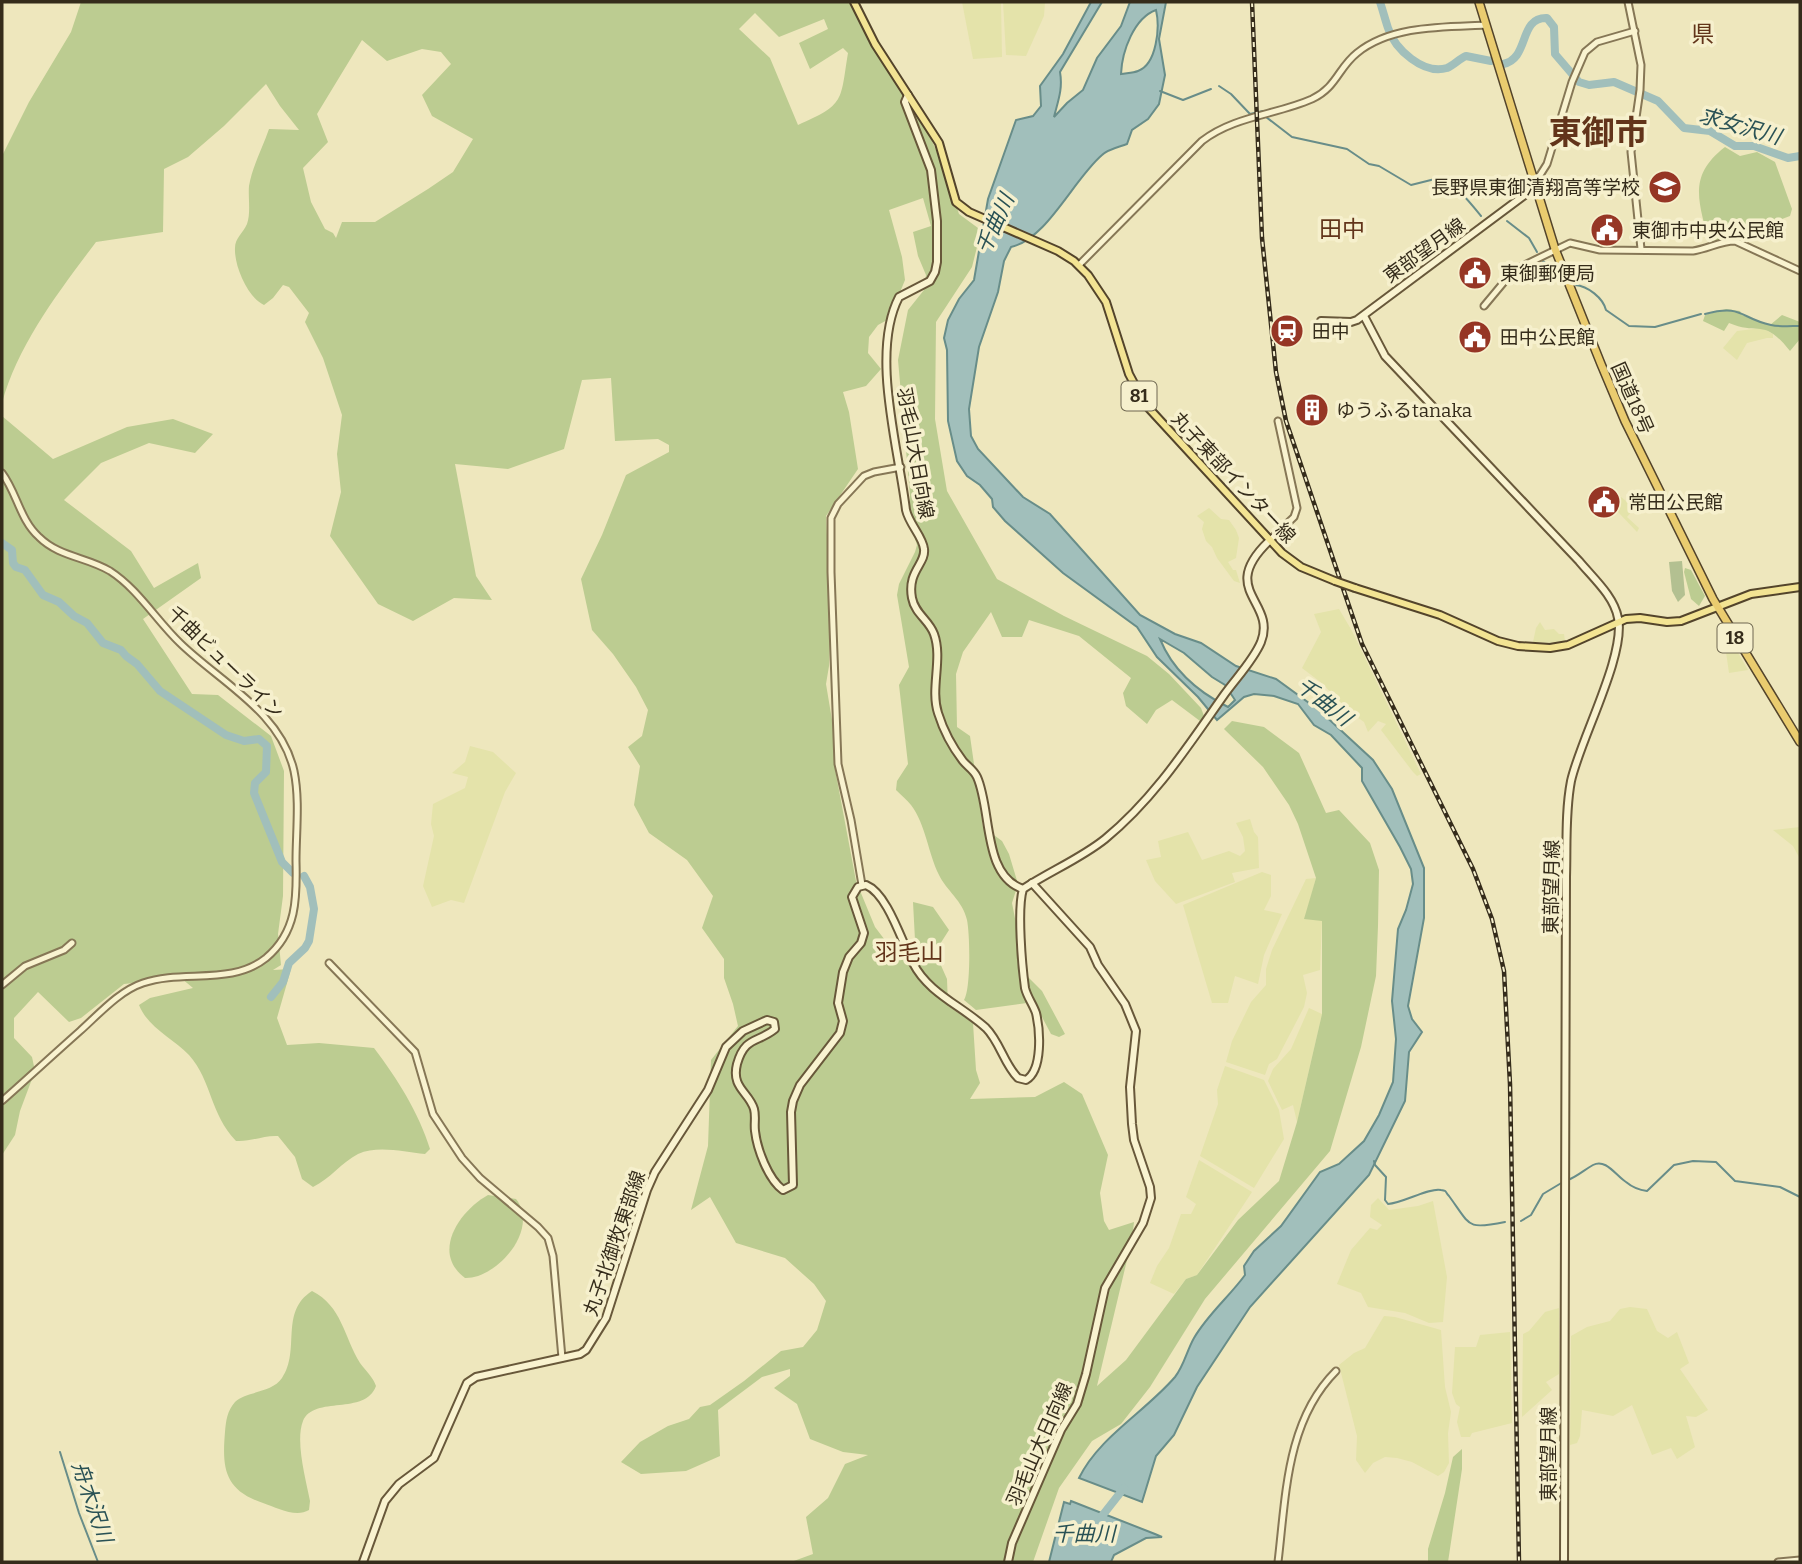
<svg xmlns="http://www.w3.org/2000/svg" width="1802" height="1564" font-family="Bitter,'Noto Sans JP',serif">
	<style>
		.farmland { fill: #e4e3aa }
		.green { fill: #bccc91; fill-rule: evenodd }
		.cemetery { fill: #b3c091 }
		.water { fill: #a1bfbb; stroke: #688d89; stroke-width: 2; fill-rule: evenodd }
		.lines { fill: none; stroke-linecap: round; stroke-linejoin: round }
		.stream { stroke: #688d89; stroke-width: 2 }
		.river { stroke: #a1bfbb; stroke-width: 8 }
		.tertiary-casing { stroke: #867756; stroke-width: 9 }
		.secondary-casing { stroke: #68583a; stroke-width: 10 }
		.primary-casing { stroke: #53442b; stroke-width: 10 }
		.trunk-casing { stroke: #53442b; stroke-width: 10 }
		.tertiary { stroke: #f9f3d0; stroke-width: 5 }
		.secondary { stroke: #f9f3d0; stroke-width: 6 }
		.primary { stroke: #f3e493; stroke-width: 6 }
		.trunk { stroke: #eacc6f; stroke-width: 7 }
		.rail-casing { stroke: #352c1b; stroke-width: 4.5 }
		.rail { stroke: #f6f0cd; stroke-width: 2; stroke-dasharray: 5; stroke-linecap: butt }
		.primary-bridge-casing { stroke: #53442b; stroke-width: 10; stroke-linecap: butt }
		.primary-bridge { stroke: #f3e493; stroke-width: 6 }
		.labels { text-anchor: middle; stroke-width: 7; stroke-linejoin: round; paint-order: stroke }
		.shield { fill: #f6f0cd; stroke: #6f6750; stroke-width: 2 }
		.shield-label { font-size: 18px; font-weight: bold; fill: #352c1b }
		.poi-label { font-size: 19px; fill: #352c1b; stroke: #f6f0cd; text-anchor: start }
		.street-label { font-size: 19px; fill: #352c1b; stroke: #f6f0cd }
		.water-label { font-size: 21px; font-style: italic; fill: #2a5255; stroke: #f6f0cd }
		.quarter-label { font-size: 23px; fill: #62341a; stroke: #f6f0cd }
		.town-label { font-size: 33px; font-weight: bold; fill: #62341a; stroke: #f6f0cd }
	</style>
	<rect width="100%" height="100%" fill="#eee7bd"/>
	<g class="farmland">
		<polygon points="962,2 1001,2 1002,57 973,59"/>
		<polygon points="1003,2 1045,2 1044,16 1026,56 1006,55"/>
		<polygon points="1762,328 1773,334 1773,338 1767,338 1747,343 1737,360 1723,348 1737,331"/>
		<polygon points="1619,497 1621,497 1635,508 1627,517 1639,528 1637,532 1618,512 1614,511"/>
		<polygon points="1209,508 1221,519 1229,520 1236,530 1239,538 1236,558 1228,562 1233,570 1236,570 1240,583 1234,581 1217,558 1212,547 1206,541 1202,529 1204,522 1197,516"/>
		<polygon points="1339,609 1352,631 1421,774 1417,776 1413,772 1381,730 1386,724 1378,721 1368,732 1364,722 1347,710 1323,684 1302,668 1321,632 1314,614"/>
		<polygon points="1540,622 1545,630 1554,629 1559,634 1564,634 1565,641 1560,643 1533,642 1536,628"/>
		<polygon points="1732,643 1733,644 1748,670 1729,673 1725,645"/>
		<polygon points="470,746 493,752 516,773 505,792 464,903 451,900 432,907 423,886 434,836 431,824 433,804 465,788 468,777 452,773 465,762"/>
		<polygon points="1250,819 1254,832 1258,837 1259,868 1232,873 1235,882 1176,904 1155,881 1146,860 1161,857 1158,841 1188,832 1202,860 1229,851 1240,856 1245,851 1243,837 1236,823"/>
		<polygon points="1800,827 1800,859 1793,846 1773,830"/>
		<polygon points="1262,872 1271,875 1271,896 1264,910 1282,914 1264,955 1258,984 1235,976 1228,1003 1212,1003 1183,905"/>
		<polygon points="1316,878 1305,918 1322,920 1320,970 1303,975 1307,993 1304,1007 1277,1059 1269,1064 1265,1075 1226,1062 1232,1041 1251,1002 1266,985 1266,969 1272,950 1306,879"/>
		<polygon points="1309,1008 1322,1014 1297,1122 1293,1105 1282,1110 1268,1081 1273,1069 1291,1049"/>
		<polygon points="1225,1066 1264,1080 1279,1110 1284,1139 1254,1188 1200,1156 1218,1104 1217,1090"/>
		<polygon points="1199,1160 1252,1192 1197,1275 1186,1279 1174,1294 1150,1283 1157,1266 1169,1248 1181,1214 1191,1214 1196,1204 1186,1197"/>
		<polygon points="1378,1198 1389,1210 1418,1206 1433,1201 1447,1277 1443,1322 1429,1323 1405,1313 1368,1307 1361,1293 1337,1284 1351,1250 1370,1228 1377,1230 1382,1225 1370,1217 1371,1205"/>
		<polygon points="1630,1307 1647,1309 1657,1331 1668,1338 1677,1332 1689,1363 1680,1369 1708,1410 1696,1417 1686,1416 1695,1447 1677,1459 1671,1448 1652,1455 1632,1405 1613,1416 1582,1410 1580,1436 1577,1443 1570,1445 1571,1336 1587,1327 1610,1321 1620,1309"/>
		<polygon points="1559,1308 1559,1374 1546,1382 1552,1390 1522,1417 1523,1334 1529,1331 1545,1312"/>
		<polygon points="1384,1316 1395,1317 1441,1330 1445,1387 1451,1412 1448,1433 1449,1463 1444,1472 1438,1476 1412,1462 1397,1458 1385,1457 1373,1463 1365,1473 1356,1460 1357,1436 1339,1365 1354,1353 1365,1348"/>
		<polygon points="1510,1332 1512,1423 1472,1433 1470,1437 1461,1437 1457,1422 1460,1407 1456,1404 1452,1393 1455,1347 1476,1347 1480,1335"/>
	</g>
	<g class="green">
		<path d="M81 2H850L882 63 927 130 944 168 959 214 978 228V243L972 267 936 322 935 419 947 491 997 579 1064 616 1147 656 1169 674 1201 708 1204 716 1200 721 1172 700 1156 710 1147 724 1126 706 1123 693 1131 678 1079 636 1029 620 1022 637H1002L991 612 963 652 956 674 957 727 970 736 983 827 1002 841 1009 854 1018 884 1012 903 1026 975 1042 991 1065 1034 1059 1037 1051 1034 1034 1002 976 1010 964 1000C971 989 970 934 967 920 963 901 946 890 939 875 928 853 926 825 911 805 907 800 901 795 896 790L897 781 908 764 899 685 909 667 897 595 899 584 915 552 917 545 910 523V495L898 360 908 310 924 290 926 275 918 256 913 232 931 226 923 198 889 210 902 257 905 280 889 319 878 325 869 337 868 353 881 369 866 386 843 392 849 412 858 469 826 516 831 613 829 666 826 684 833 726 835 769 856 881 875 927 894 952 905 958 915 940 913 902 933 907 949 930 935 952 947 979 948 1006 973 1023 976 1070 980 1083 970 1099 1035 1097 1064 1082 1082 1094 1108 1155 1100 1193 1104 1221 1109 1230 1134 1222 1132 1239 1097 1386 1126 1360 1186 1279 1197 1275 1238 1220 1279 1181 1297 1122 1322 1014V921L1304 919 1316 878 1298 824 1289 805 1263 767 1224 729 1232 721 1264 727 1299 753 1326 813 1339 810 1370 843 1379 870 1378 926 1376 976 1361 1047 1330 1151 1205 1299 1150 1387 1121 1424 1092 1441 1059 1488 1033 1562H791L813 1554 806 1517 828 1498 845 1464 868 1455 843 1452 810 1439 797 1404 774 1388 790 1376V1369L762 1377 718 1410 720 1456 686 1471 641 1474 621 1462 640 1442 668 1426 689 1419 700 1407 710 1405 744 1381 781 1351 803 1347 817 1330 826 1301 814 1284 785 1258 736 1243 710 1197 691 1210 708 1146 711 1060 738 1026 733 1004 724 978V959L702 928 713 896 687 860 649 833 634 805 640 766 628 747 642 736 648 710 636 687 613 654 592 630 581 579 602 535 626 475 669 452V445L658 439 615 441 611 378 582 380 564 449 508 469 455 464 476 576 492 600 454 598 413 621 378 604 330 536 341 492 337 454 342 415 323 358 305 322 309 313 289 287 283 285 273 298 264 305C248 298 234 266 235 248 235 238 243 233 247 224 251 213 248 197 249 186 252 167 263 147 269 129L299 130 280 106 266 84 224 126 188 157 164 169 163 232 96 242C60 290 18 344 2 403V156L29 102 71 32ZM755 13 779 37 824 19 828 29 799 43 810 69 843 48 848 53C840 101 846 104 798 125L770 58 739 29ZM362 40 387 61 422 49 441 52 451 64 422 95 432 116 473 139 453 172 428 189 375 222H342L336 238 333 233 325 229 311 202 303 168 328 142 317 114Z"/>
		<path d="M1725 147 1740 156 1757 152 1775 162 1792 209 1790 216 1738 236 1709 244C1700 203 1686 177 1725 147Z"/>
		<path d="M1726 309 1740 311 1742 315 1770 325 1782 315 1800 322V339L1790 351C1763 317 1760 336 1729 323L1724 331 1703 321 1705 315Z"/>
		<path d="M2 416 53 459 127 427 173 419 213 434 195 453 149 443 101 463 64 500 131 551 154 588 198 563 201 578 143 619 192 694 218 695 271 736 284 771 283 896 278 934 281 965 273 970 291 969 277 1018 287 1045 319 1043 374 1048C397 1078 419 1113 430 1149L425 1154C404 1152 378 1145 358 1154 342 1162 330 1179 313 1187L302 1179 295 1157 278 1136C264 1135 251 1142 236 1141 210 1114 212 1081 189 1055 173 1038 148 1028 139 1005L150 998 193 988 181 978 124 984 81 1018 69 1022 38 992 14 1018V1038L32 1057 35 1071 20 1111 15 1135 2 1155Z"/>
		<polygon points="1685,568 1691,570 1705,596 1699,606 1691,599 1684,572"/>
		<path d="M488 1195 516 1199C540 1229 497 1279 465 1278 431 1253 459 1211 488 1195Z"/>
		<path d="M312 1291C342 1306 344 1337 360 1363 366 1371 373 1377 376 1386 365 1416 314 1395 303 1421 295 1441 306 1480 310 1501L309 1510C296 1518 277 1508 263 1503 224 1490 222 1468 225 1432 226 1421 227 1411 235 1402 247 1391 272 1393 282 1378 301 1350 279 1312 312 1291Z"/>
		<polygon points="1462,1449 1462,1469 1448,1562 1428,1562 1428,1549 1445,1493 1453,1457"/>
	</g>
	<polygon class="cemetery" points="1682,561 1685,595 1678,602 1672,591 1669,562"/>
	<g class="water">
		<path d="M1091 2H1102L1060 72C1063 89 1058 101 1054 117L1067 103 1083 90 1097 58 1121 26 1130 2H1166L1159 39 1165 75 1159 104 1148 119 1132 130 1127 144C1119 147 1108 149 1102 155 1073 180 1047 239 1011 247L1004 261 998 292 979 347 969 409 971 436 978 449 1023 497 1050 514 1140 615 1175 634 1201 643 1236 666 1276 679 1320 711 1373 760 1392 789 1424 868V918L1408 1006 1412 1019 1422 1032 1409 1052 1405 1101 1369 1175 1250 1307 1197 1387 1174 1435 1156 1456 1142 1502 1079 1478C1099 1437 1145 1412 1175 1377 1184 1366 1187 1350 1194 1338 1208 1314 1229 1297 1245 1275L1244 1266 1254 1251 1281 1226 1320 1172 1339 1164 1364 1141 1379 1115 1393 1082 1396 1039 1392 1001 1398 929 1406 910 1413 884 1411 869 1400 847 1362 781V768L1331 735 1314 725 1298 704 1274 696 1254 694 1244 697 1217 720 1198 697 1157 657 1137 627 1063 573 1005 521 993 507 992 499 980 485 967 476 957 461 948 421 947 350 944 338 948 320 959 299 974 280 988 199 1016 120 1033 116 1041 106 1040 86 1063 54ZM1156 10C1160 27 1157 64 1138 71 1133 73 1126 73 1121 74 1122 51 1134 18 1156 10ZM1160 639 1184 653 1212 677 1225 685 1235 700 1228 707C1198 692 1173 671 1160 639Z"/>
		<polygon points="1071,1501 1155,1534 1162,1537 1146,1538 1114,1555 1111,1562 1049,1562 1064,1502 1070,1504"/>
	</g>
	<g class="lines">
		<g class="stream">
			<polyline points="1219,86 1231,94 1250,114 1263,111"/>
			<polyline points="1160,91 1183,100 1211,89"/>
			<path d="M1266 117 1292 137 1347 149 1369 164 1379 166 1411 185 1439 178C1458 187 1468 200 1481 216"/>
			<polyline points="1507,221 1529,238 1537,252"/>
			<polyline points="1543,261 1559,274"/>
			<path d="M1575 285C1588 286 1603 298 1606 310L1629 326 1655 327 1701 314"/>
			<path d="M1705 314C1743 304 1739 318 1771 325 1780 327 1791 326 1800 326"/>
			<path d="M1374 1161 1375 1165 1386 1177 1385 1200 1388 1204C1403 1203 1430 1187 1441 1190 1448 1191 1444 1191 1449 1196 1471 1226 1466 1230 1505 1222"/>
			<path d="M1568 1180C1578 1176 1584 1170 1593 1165 1606 1158 1616 1176 1626 1182 1632 1187 1639 1190 1647 1191L1674 1165 1693 1161 1716 1162 1735 1181 1780 1187 1800 1197"/>
			<polyline points="1521,1221 1531,1215 1543,1194 1563,1182"/>
			<polyline points="60,1452 79,1513 98,1562"/>
		</g>
		<g class="river">
			<path d="M1380 2C1383 11 1385 19 1388 28 1395 50 1424 75 1447 68 1454 65 1459 59 1466 56L1491 61"/>
			<path d="M1503 64C1530 59 1518 17 1547 18L1554 27 1555 54 1579 82 1589 85 1614 82 1658 101 1684 128 1710 131 1735 146H1754L1788 158 1800 156"/>
			<polyline points="2,543 12,550 13,563 16,567 25,570 43,595 59,602 74,616 87,623 103,643 121,650 126,656 137,664 160,691 226,735 244,741 259,739 267,746 266,772 255,783 254,793 282,862 293,873"/>
			<polyline points="271,997 283,982 289,963 305,948 309,941 314,909 310,887 304,876"/>
			<polyline points="1101,1523 1102,1516 1124,1488"/>
		</g>
		<defs>
			<g id="tertiary">
				<polyline points="1628,2 1641,65 1640,90 1631,152 1641,249"/>
				<polyline points="1535,183 1547,164 1572,82 1585,52 1597,42 1635,31"/>
				<path d="M1079 265 1202 141C1234 116 1276 115 1312 99 1337 87 1338 68 1357 53 1391 25 1445 27 1486 25"/>
				<path d="M1484 306 1514 270 1570 243 1600 250 1693 251C1708 249 1720 241 1735 241L1800 271"/>
				<path d="M2 473C17 493 20 520 39 537 59 557 87 557 110 571 138 589 156 620 180 643 220 682 281 712 294 771 300 800 296 832 296 861 297 898 297 932 266 958 231 986 183 969 143 983 119 991 99 1014 80 1031 54 1054 28 1078 2 1101"/>
				<polyline points="1269,541 1294,517 1297,508 1278,421"/>
				<polyline points="862,885 851,820 838,764 831,572 831,518 838,504 864,476 874,472 901,467"/>
				<polyline points="329,963 415,1052 433,1114 462,1158 480,1178 538,1227 548,1238 553,1256 562,1358"/>
				<polyline points="2,985 25,966 64,950 72,943"/>
				<path d="M1278 1562C1286 1496 1286 1421 1336 1371"/>
				<polyline points="1778,1562 1800,1560"/>
			</g>
			<g id="secondary">
				<path d="M908 95 905 102 931 170 937 221V262L935 272 930 281 899 297C870 353 899 450 906 510 909 524 923 537 924 549 926 564 907 571 912 598 915 614 929 620 934 634 943 659 930 688 938 713 943 729 953 748 963 761 967 766 974 770 977 777 992 810 982 875 1023 889"/>
				<path d="M1364 316 1385 356 1579 561C1593 578 1614 596 1618 618 1626 655 1580 740 1571 781 1565 812 1567 846 1566 877L1564 1562"/>
				<polyline points="1321,321 1351,322 1357,320 1530,191 1534,184"/>
				<path d="M363 1562 385 1501 399 1484 434 1458 467 1383 476 1377 580 1354 586 1350 606 1318 647 1190 655 1172 708 1090 726 1047 743 1031 767 1020 774 1022 775 1029C758 1043 745 1036 737 1064 731 1088 749 1092 754 1109 756 1116 754 1124 755 1131 757 1149 768 1179 783 1190L793 1185 791 1112 793 1101 800 1085 840 1033 843 1021 838 1003 843 972 849 957 861 943 864 933 852 897 858 887 866 885C888 894 902 943 913 963 928 993 962 1006 986 1028 1000 1042 1004 1064 1018 1078L1026 1080C1043 1070 1040 1030 1036 1013 1033 1004 1027 997 1025 988 1022 966 1017 909 1023 889 1050 871 1080 859 1105 839 1154 799 1188 746 1224 695 1236 678 1253 661 1261 642 1277 601 1217 591 1269 541"/>
				<polyline points="1008,1562 1012,1543 1061,1430 1077,1404 1086,1374 1105,1288 1143,1223 1151,1198 1150,1187 1134,1140 1132,1124 1130,1087 1136,1031 1125,1004 1098,965 1090,947 1032,883"/>
			</g>
			<g id="primary">
				<polyline points="854,2 875,44 939,143 956,202 969,212 1058,251 1074,261 1088,275 1106,302 1129,374 1145,404 1282,553 1301,567 1335,581"/>
				<polyline points="1355,588 1440,615 1498,641 1518,646 1550,648 1568,645 1626,619 1640,618 1667,622 1681,621 1751,594 1800,587"/>
			</g>
			<polyline id="trunk" points="1479,2 1555,249 1601,364 1625,421 1713,599 1800,742"/>
		</defs>
		<use href="#tertiary" class="tertiary-casing"/>
		<use href="#secondary" class="secondary-casing"/>
		<use href="#primary" class="primary-casing"/>
		<use href="#trunk" class="trunk-casing"/>
		<use href="#tertiary" class="tertiary"/>
		<use href="#secondary" class="secondary"/>
		<use href="#primary" class="primary"/>
		<use href="#trunk" class="trunk"/>
		<defs>
			<polyline id="rail" points="1252,2 1262,238 1276,372 1286,421 1362,644 1473,869 1492,919 1504,971 1510,1084 1519,1562"/>
		</defs>
		<use href="#rail" class="rail-casing"/>
		<use href="#rail" class="rail"/>
		<defs>
			<polyline id="primary-bridge" points="1335,581 1355,588"/>
		</defs>
		<use href="#primary-bridge" class="primary-bridge-casing"/>
		<use href="#primary-bridge" class="primary-bridge"/>
	</g>
	<defs>
		<symbol id="school-disc" viewBox="-11 -11 22 22"><circle r="9.5" fill="#963625" stroke="#f6f0cd"/><path d="M0-5L7-2L0 1L-7-2ZM-4 1L0 2.5L4 1V4Q0 6-4 4Z" fill="#fff"/></symbol>
		<symbol id="civic-disc" viewBox="-11 -11 22 22"><circle r="9.5" fill="#963625" stroke="#f6f0cd"/><path d="M-.6-6.5H3V-4.5H.6V-3L4-1V1h2V6H-6V1h2V-1L-.6-3ZM-1.2 2.5V6h2.4V2.5Z" fill="#fff"/></symbol>
		<symbol id="station-disc" viewBox="-11 -11 22 22"><circle r="9.5" fill="#963625" stroke="#f6f0cd"/><path d="M-3-6H3Q5-6 5-4V2Q5 4 3 4L4.5 6H3L1.5 4h-3L-3 6H-4.5L-3 4Q-5 4-5 2V-4Q-5-6-3-6ZM-3.5-4v3h7v-3ZM-3.5 1v1.5H-2V1ZM2 1v1.5H3.5V1Z" fill="#fff"/></symbol>
		<symbol id="building-disc" viewBox="-11 -11 22 22"><circle r="9.5" fill="#963625" stroke="#f6f0cd"/><path d="M-4-6H4V6H1V3H-1V6H-4ZM-2.5-4.3h1.7v1.8h-1.7ZM.8-4.3h1.7v1.8H.8ZM-2.5-1h1.7V.8h-1.7ZM.8-1h1.7V.8H.8Z" fill="#fff"/></symbol>
	</defs>
	<g fill-rule="evenodd">
		<use href="#school-disc" x="1646" y="168" width="38" height="38"/>
		<use href="#civic-disc" x="1588" y="211" width="38" height="38"/>
		<use href="#civic-disc" x="1456" y="254" width="38" height="38"/>
		<use href="#station-disc" x="1268" y="312" width="38" height="38"/>
		<use href="#civic-disc" x="1456" y="318" width="38" height="38"/>
		<use href="#building-disc" x="1293" y="391" width="38" height="38"/>
		<use href="#civic-disc" x="1585" y="483" width="38" height="38"/>
	</g>
	<g class="labels">
		<g class="shield">
			<rect x="1121.5" y="381.5" width="35" height="29" rx="5"/>
			<rect x="1717.5" y="623.5" width="35" height="29" rx="5"/>
		</g>
		<g class="shield-label">
			<text x="1139" y="402">81</text>
			<text x="1735" y="644">18</text>
		</g>
		<g class="poi-label">
			<text x="1640" y="194" text-anchor="end">長野県東御清翔高等学校</text>
			<text x="1632" y="237">東御市中央公民館</text>
			<text x="1500" y="280">東御郵便局</text>
			<text x="1312" y="338">田中</text>
			<text x="1500" y="344">田中公民館</text>
			<text x="1336" y="417">ゆうふるtanaka</text>
			<text x="1628" y="509">常田公民館</text>
		</g>
		<g class="street-label">
			<text transform="translate(1424 250) rotate(-36)" y="7">東部望月線</text>
			<text transform="translate(1633 398) rotate(66)" y="7">国道18号</text>
			<text transform="translate(916 453) rotate(80)" y="7">羽毛山大日向線</text>
			<text transform="translate(1234 477) rotate(47)" y="7">丸子東部インター線</text>
			<text transform="translate(226 662) rotate(44)" y="7">千曲ビューライン</text>
			<text transform="translate(1551 887) rotate(-89)" y="7">東部望月線</text>
			<text transform="translate(614 1243) rotate(-71)" y="7">丸子北御牧東部線</text>
			<text transform="translate(1039 1444) rotate(-66)" y="7">羽毛山大日向線</text>
			<text transform="translate(1548 1454) rotate(-90)" y="7">東部望月線</text>
		</g>
		<g class="water-label">
			<text transform="translate(1740 126) rotate(16)" y="7">求女沢川</text>
			<text transform="translate(995 224) rotate(-66)" y="7">千曲川</text>
			<text transform="translate(1324 702) rotate(38)" y="7">千曲川</text>
			<text transform="translate(92 1502) rotate(71)" y="7">舟木沢川</text>
			<text x="1084" y="1541">千曲川</text>
		</g>
		<g class="quarter-label">
			<text x="1703" y="42">県</text>
			<text x="1342" y="237">田中</text>
			<text x="909" y="960">羽毛山</text>
		</g>
		<g class="town-label">
			<text x="1598" y="144">東御市</text>
		</g>
	</g>
	<rect width="1802" height="1564" fill="none" stroke="#352c1b" stroke-width="7"/>
</svg>
